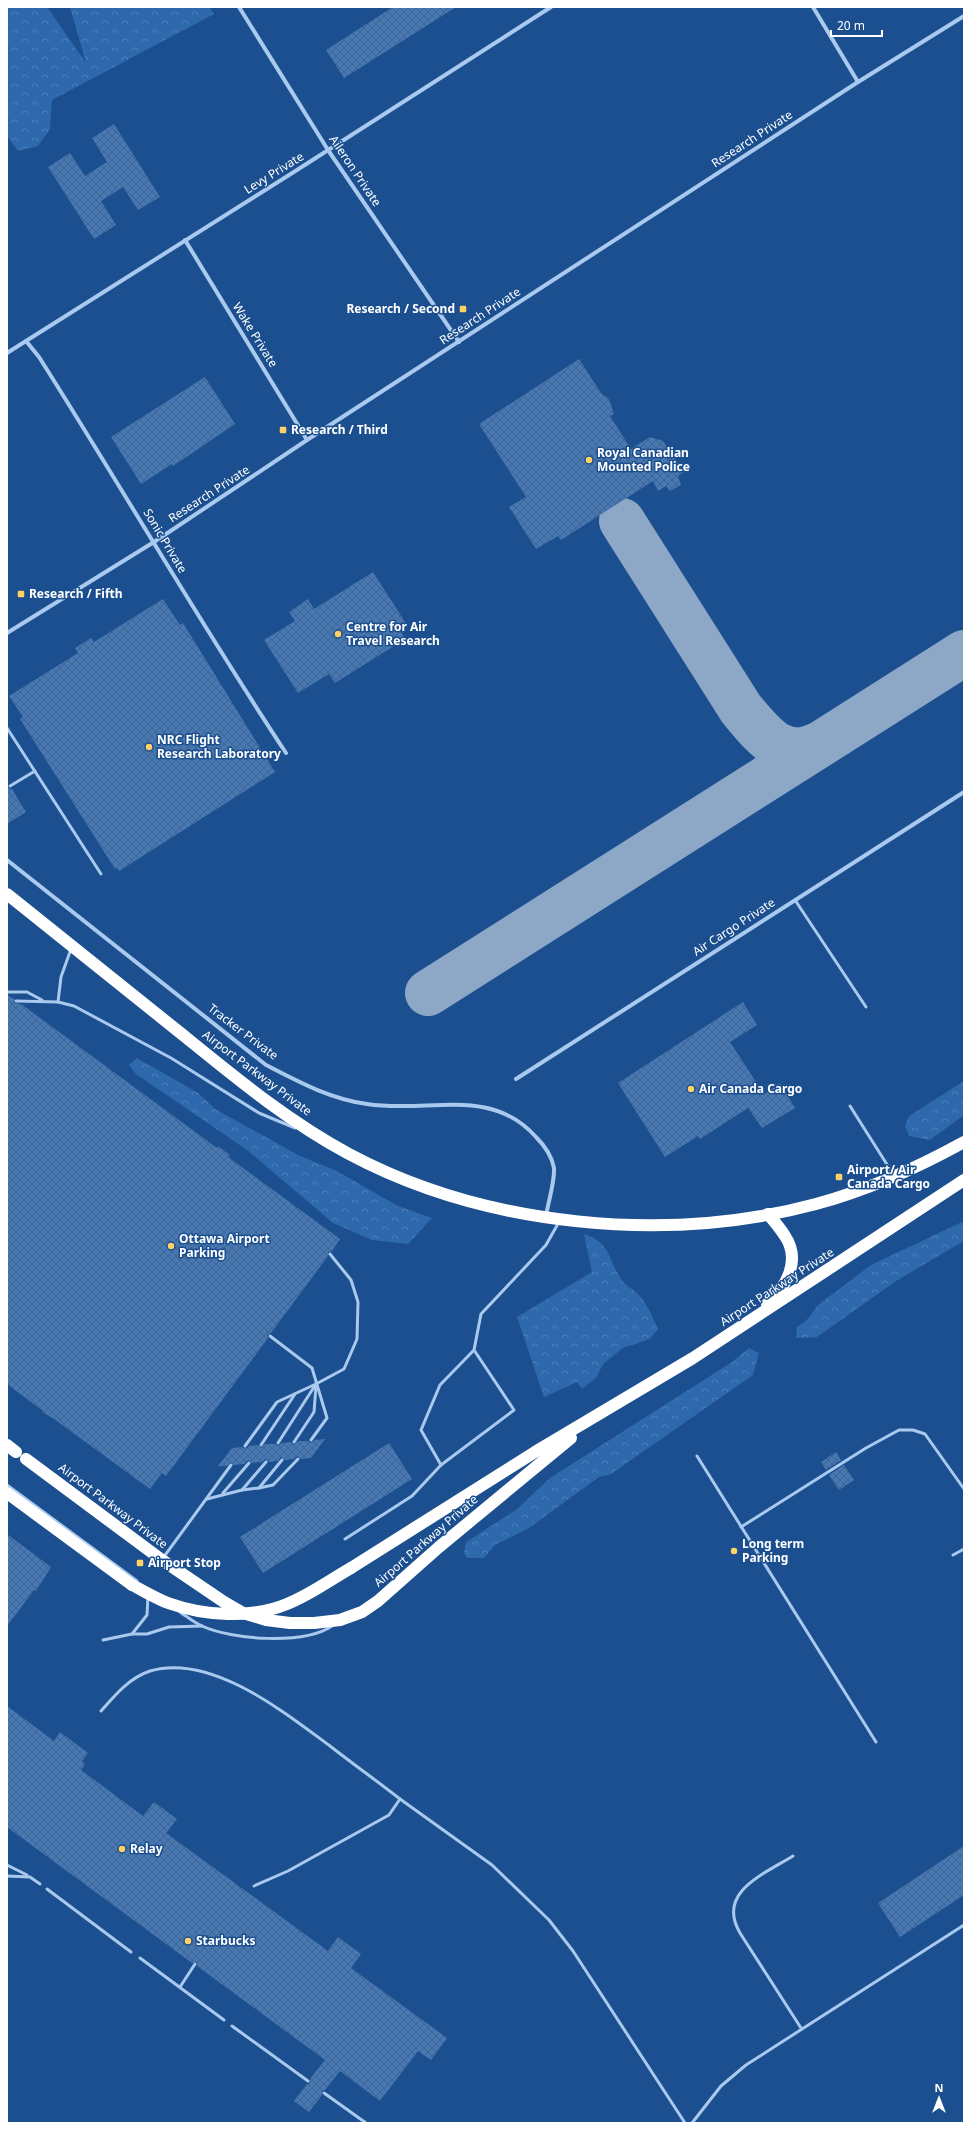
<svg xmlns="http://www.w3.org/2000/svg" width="971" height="2130" font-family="'Noto Sans',sans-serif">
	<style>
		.forest { fill: url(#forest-crowns) }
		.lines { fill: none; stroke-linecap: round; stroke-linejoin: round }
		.taxiway { stroke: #8da7c7; stroke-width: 46 }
		.building { fill: url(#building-cross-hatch) }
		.lane { stroke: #a9c9ee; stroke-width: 3 }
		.street { stroke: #a9c9ee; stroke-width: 4 }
		.highway { stroke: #fff; stroke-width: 12 }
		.highway-bridge { stroke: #fff; stroke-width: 12 }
		.poi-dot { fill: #ffd166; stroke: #1b4f8f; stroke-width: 1.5 }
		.labels { text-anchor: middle; stroke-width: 3; stroke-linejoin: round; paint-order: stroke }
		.street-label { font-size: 12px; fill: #fff; stroke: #1b4f8f }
		.poi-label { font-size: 12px; font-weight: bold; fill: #fff; stroke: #1b4f8f; text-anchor: start }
	</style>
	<defs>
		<pattern id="forest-crowns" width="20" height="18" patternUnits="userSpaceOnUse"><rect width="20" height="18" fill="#2e69ad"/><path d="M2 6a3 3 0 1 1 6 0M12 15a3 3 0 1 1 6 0" fill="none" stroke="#4d80b9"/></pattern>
		<pattern id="building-cross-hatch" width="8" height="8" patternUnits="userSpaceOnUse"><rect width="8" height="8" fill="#4478b7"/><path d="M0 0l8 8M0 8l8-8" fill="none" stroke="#486282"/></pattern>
	</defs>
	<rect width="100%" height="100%" fill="#1b4f8f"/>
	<g class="forest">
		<polygon points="7,7 47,7 86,63 70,7 209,7 214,14 52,100 50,129 38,146 18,151 7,136"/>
		<polygon points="137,1058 198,1093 215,1109 300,1156 335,1170 398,1206 432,1218 408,1244 372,1240 333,1223 247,1150 136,1074 129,1065"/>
		<polygon points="964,1081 964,1115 930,1140 909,1136 905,1126 909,1116"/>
		<polygon points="964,1221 964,1241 896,1281 817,1337 796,1338 797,1327 807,1320 818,1305 871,1265"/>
		<path d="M584 1234C613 1244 607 1260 622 1280 626 1286 633 1289 638 1294 647 1303 653 1318 658 1329L650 1339 623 1348 603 1364 596 1378 582 1389 577 1382 544 1397 517 1317 592 1272Z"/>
		<polygon points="749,1348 759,1353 753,1375 611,1474 599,1477 529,1528 495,1545 484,1558 467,1558 464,1553 466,1542 516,1510 550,1478 732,1362"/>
	</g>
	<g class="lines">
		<g class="taxiway">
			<path d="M622 521 741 709C763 735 782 762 818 745"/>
			<polyline points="428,993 964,653"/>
		</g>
	</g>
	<g class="building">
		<polygon points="393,7 456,7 344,78 326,50"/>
		<polygon points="114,124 160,197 138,210 123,187 101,201 116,225 94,239 48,167 70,153 85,176 107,162 92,138"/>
		<polygon points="579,359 601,393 609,399 614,414 610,416 631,449 650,437 663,441 684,472 678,476 681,485 670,491 666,486 658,491 653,481 561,540 558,536 536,549 509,507 526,497 479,424"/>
		<polygon points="205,377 235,424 173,466 172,464 141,484 111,437"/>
		<polygon points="373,572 407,625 400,629 405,639 335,683 329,674 298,693 264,640 295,621 289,612 308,599 314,609"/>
		<polygon points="163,599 180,625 183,623 275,772 119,871 117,868 115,869 20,719 23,717 9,696 78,653 75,648 91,638 94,642"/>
		<polygon points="7,781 8,788 12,789 26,812 7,824"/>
		<polygon points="7,995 14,999 14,1003 21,1004 217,1148 218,1146 230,1155 228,1157 340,1239 332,1251 328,1252 328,1256 271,1333 267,1335 268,1338 166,1476 162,1473 150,1489 54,1419 42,1412 43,1411 7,1384"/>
		<polygon points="743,1002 757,1025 730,1042 764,1094 780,1083 795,1108 762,1128 748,1108 700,1139 698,1136 665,1157 618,1083"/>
		<polygon points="325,1439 311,1458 301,1459 298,1456 294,1459 285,1460 281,1457 278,1461 269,1462 265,1459 262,1462 252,1463 248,1460 244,1464 234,1465 231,1462 227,1466 218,1466 232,1448 242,1447 245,1449 249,1446 258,1445 261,1448 265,1444 275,1444 278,1446 282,1443 291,1442 294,1445 298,1441 308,1441 311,1443 315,1440"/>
		<polygon points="389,1443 412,1479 263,1573 240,1537"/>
		<polygon points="836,1452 841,1460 826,1470 821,1462"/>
		<polygon points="844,1465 854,1480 839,1490 829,1475"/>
		<polygon points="7,1534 51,1567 36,1591 34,1590 7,1626"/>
		<polygon points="7,1706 54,1741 60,1732 88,1753 82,1761 85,1764 81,1770 143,1816 154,1802 177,1819 166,1833 328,1951 338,1937 361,1954 351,1968 447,2038 431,2060 418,2051 380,2101 340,2071 325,2090 322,2091 322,2095 309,2112 294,2101 307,2084 310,2083 310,2079 325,2060 197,1966 197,1962 192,1963 7,1827"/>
		<polygon points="964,1846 964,1895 900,1937 878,1903"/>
	</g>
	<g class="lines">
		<g class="lane">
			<polyline points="7,728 101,874"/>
			<polyline points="10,786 35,771"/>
			<polyline points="795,900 866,1007"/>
			<polyline points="7,992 27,992 42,1000"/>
			<polyline points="16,1001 58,1002 74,1006 171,1058 259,1113 295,1128"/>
			<polyline points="58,1002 61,977 71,949"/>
			<polyline points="850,1106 893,1174"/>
			<polyline points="270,1336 312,1368 327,1418 311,1440"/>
			<polyline points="474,1350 514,1410 441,1465 421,1430 440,1385 474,1350 481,1314 546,1245 559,1222"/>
			<polyline points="294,1442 314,1412 316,1386"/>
			<polyline points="278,1443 316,1384"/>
			<polyline points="261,1445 295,1394"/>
			<polyline points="245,1446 277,1402 316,1384 344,1369 357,1339 358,1302 351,1280 330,1254"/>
			<polyline points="697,1456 876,1742"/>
			<polyline points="7,1485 137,1581"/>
			<polyline points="259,1488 273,1485 298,1459"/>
			<polyline points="242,1490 259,1488 282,1460"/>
			<polyline points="223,1493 249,1463"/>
			<polyline points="207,1499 242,1490 266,1462"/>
			<polyline points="741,1527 866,1448 899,1430 913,1430 925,1434 964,1489"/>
			<polyline points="345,1539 412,1496 441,1465"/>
			<polyline points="953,1555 964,1549"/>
			<polyline points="163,1558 231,1465"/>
			<path d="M181 1613C188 1617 195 1623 202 1626 232 1640 304 1645 332 1626"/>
			<polyline points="132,1634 147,1615 148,1596"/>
			<polyline points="103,1640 132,1634 147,1634 169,1627 202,1626"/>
			<path d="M101 1711C115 1695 129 1678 150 1671 211 1653 284 1712 330 1746 353 1764 377 1781 400 1799"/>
			<path d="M793 1856C764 1874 716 1892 740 1933L801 2028"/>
			<polyline points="7,1865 27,1875"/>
			<polyline points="7,1876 30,1877 40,1884"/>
			<polyline points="254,1886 288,1871 389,1815 400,1799 492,1865 549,1920 573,1951 685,2123"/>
			<polyline points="47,1889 131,1952"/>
			<polyline points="140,1958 224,2020"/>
			<polyline points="180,1987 195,1964"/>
			<polyline points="232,2026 308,2081"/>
			<polyline points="324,2093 366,2123"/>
			<polyline points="692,2123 721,2086 746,2065 964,1925"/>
		</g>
		<g class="street">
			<polyline points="239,7 328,150 459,342"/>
			<polyline points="813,7 858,82"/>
			<polyline points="185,240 307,440"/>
			<path d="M26 341 39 357C122 488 200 623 286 753"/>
			<polyline points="7,353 297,170 551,7"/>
			<polyline points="7,633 154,542 307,440 858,82 964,16"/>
			<path d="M7 860 266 1065C299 1082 330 1099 367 1104 427 1114 490 1085 536 1137 544 1145 552 1157 554 1168 555 1181 548 1203 546 1216"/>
			<polyline points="516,1079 964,792"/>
		</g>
		<g class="highway">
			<path d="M7 894C66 941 125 988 183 1035 236 1078 289 1122 349 1154 486 1227 667 1244 816 1204 868 1190 917 1168 964 1142"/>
			<path d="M767 1304C787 1287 801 1260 785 1236 780 1228 774 1221 768 1214"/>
			<polyline points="7,1445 16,1452"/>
			<polyline points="26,1459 162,1560 224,1602 243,1613 266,1620 290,1623 314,1623 340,1620 362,1612 378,1601 439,1547 571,1438"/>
			<polyline points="7,1493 132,1585"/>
			<polyline points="351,1568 535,1452 693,1358 964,1180"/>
		</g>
		<path class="highway-bridge" d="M132 1585C144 1591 155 1598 168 1603 204 1616 251 1619 287 1604 310 1595 330 1580 351 1568"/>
	</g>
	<g class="poi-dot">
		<rect x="459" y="305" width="8" height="8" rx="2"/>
		<rect x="279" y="426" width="8" height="8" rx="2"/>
		<circle cx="589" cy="460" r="4"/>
		<rect x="17" y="590" width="8" height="8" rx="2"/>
		<circle cx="338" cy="634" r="4"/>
		<circle cx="149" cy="747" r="4"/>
		<circle cx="691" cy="1089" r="4"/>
		<rect x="835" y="1173" width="8" height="8" rx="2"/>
		<circle cx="171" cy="1246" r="4"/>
		<circle cx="734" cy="1551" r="4"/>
		<rect x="136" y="1559" width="8" height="8" rx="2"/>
		<circle cx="122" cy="1849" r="4"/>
		<circle cx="188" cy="1941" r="4"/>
	</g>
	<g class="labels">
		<g class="street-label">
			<text transform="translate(752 139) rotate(-33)" y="4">Research Private</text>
			<text transform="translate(355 171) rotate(56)" y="4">Aileron Private</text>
			<text transform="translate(274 173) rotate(-32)" y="4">Levy Private</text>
			<text transform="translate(480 316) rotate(-33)" y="4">Research Private</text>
			<text transform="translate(255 335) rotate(58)" y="4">Wake Private</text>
			<text transform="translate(209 494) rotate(-33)" y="4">Research Private</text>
			<text transform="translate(165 541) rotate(59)" y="4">Sonic Private</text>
			<text transform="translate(734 927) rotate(-33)" y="4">Air Cargo Private</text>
			<text transform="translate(243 1032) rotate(37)" y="4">Tracker Private</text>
			<text transform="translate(257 1073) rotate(37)" y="4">Airport Parkway Private</text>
			<text transform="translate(777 1287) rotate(-33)" y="4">Airport Parkway Private</text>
			<text transform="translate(113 1506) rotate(37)" y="4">Airport Parkway Private</text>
			<text transform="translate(426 1541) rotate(-41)" y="4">Airport Parkway Private</text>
		</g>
		<g class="poi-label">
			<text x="455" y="313" text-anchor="end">Research / Second</text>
			<text x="291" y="434">Research / Third</text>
			<text x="597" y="457">Royal Canadian<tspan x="597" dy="14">Mounted Police</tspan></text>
			<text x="29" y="598">Research / Fifth</text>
			<text x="346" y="631">Centre for Air<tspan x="346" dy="14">Travel Research</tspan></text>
			<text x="157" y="744">NRC Flight<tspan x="157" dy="14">Research Laboratory</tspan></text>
			<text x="699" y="1093">Air Canada Cargo</text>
			<text x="847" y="1174">Airport/ Air<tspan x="847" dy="14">Canada Cargo</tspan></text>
			<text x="179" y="1243">Ottawa Airport<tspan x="179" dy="14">Parking</tspan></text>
			<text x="742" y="1548">Long term<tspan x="742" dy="14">Parking</tspan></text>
			<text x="148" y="1567">Airport Stop</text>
			<text x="130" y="1853">Relay</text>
			<text x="196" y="1945">Starbucks</text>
		</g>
	</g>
	<rect width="971" height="2130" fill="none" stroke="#ffffff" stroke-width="16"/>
	<g transform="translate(939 2098)" stroke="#1b4f8f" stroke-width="3" paint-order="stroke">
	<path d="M0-3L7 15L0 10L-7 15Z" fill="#ffffff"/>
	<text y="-6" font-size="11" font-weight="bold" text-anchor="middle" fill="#ffffff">N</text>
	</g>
	<path d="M831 30v6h51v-6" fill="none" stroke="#ffffff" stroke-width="2"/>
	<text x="837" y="30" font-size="12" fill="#ffffff" stroke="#1b4f8f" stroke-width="3" paint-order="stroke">20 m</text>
</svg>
